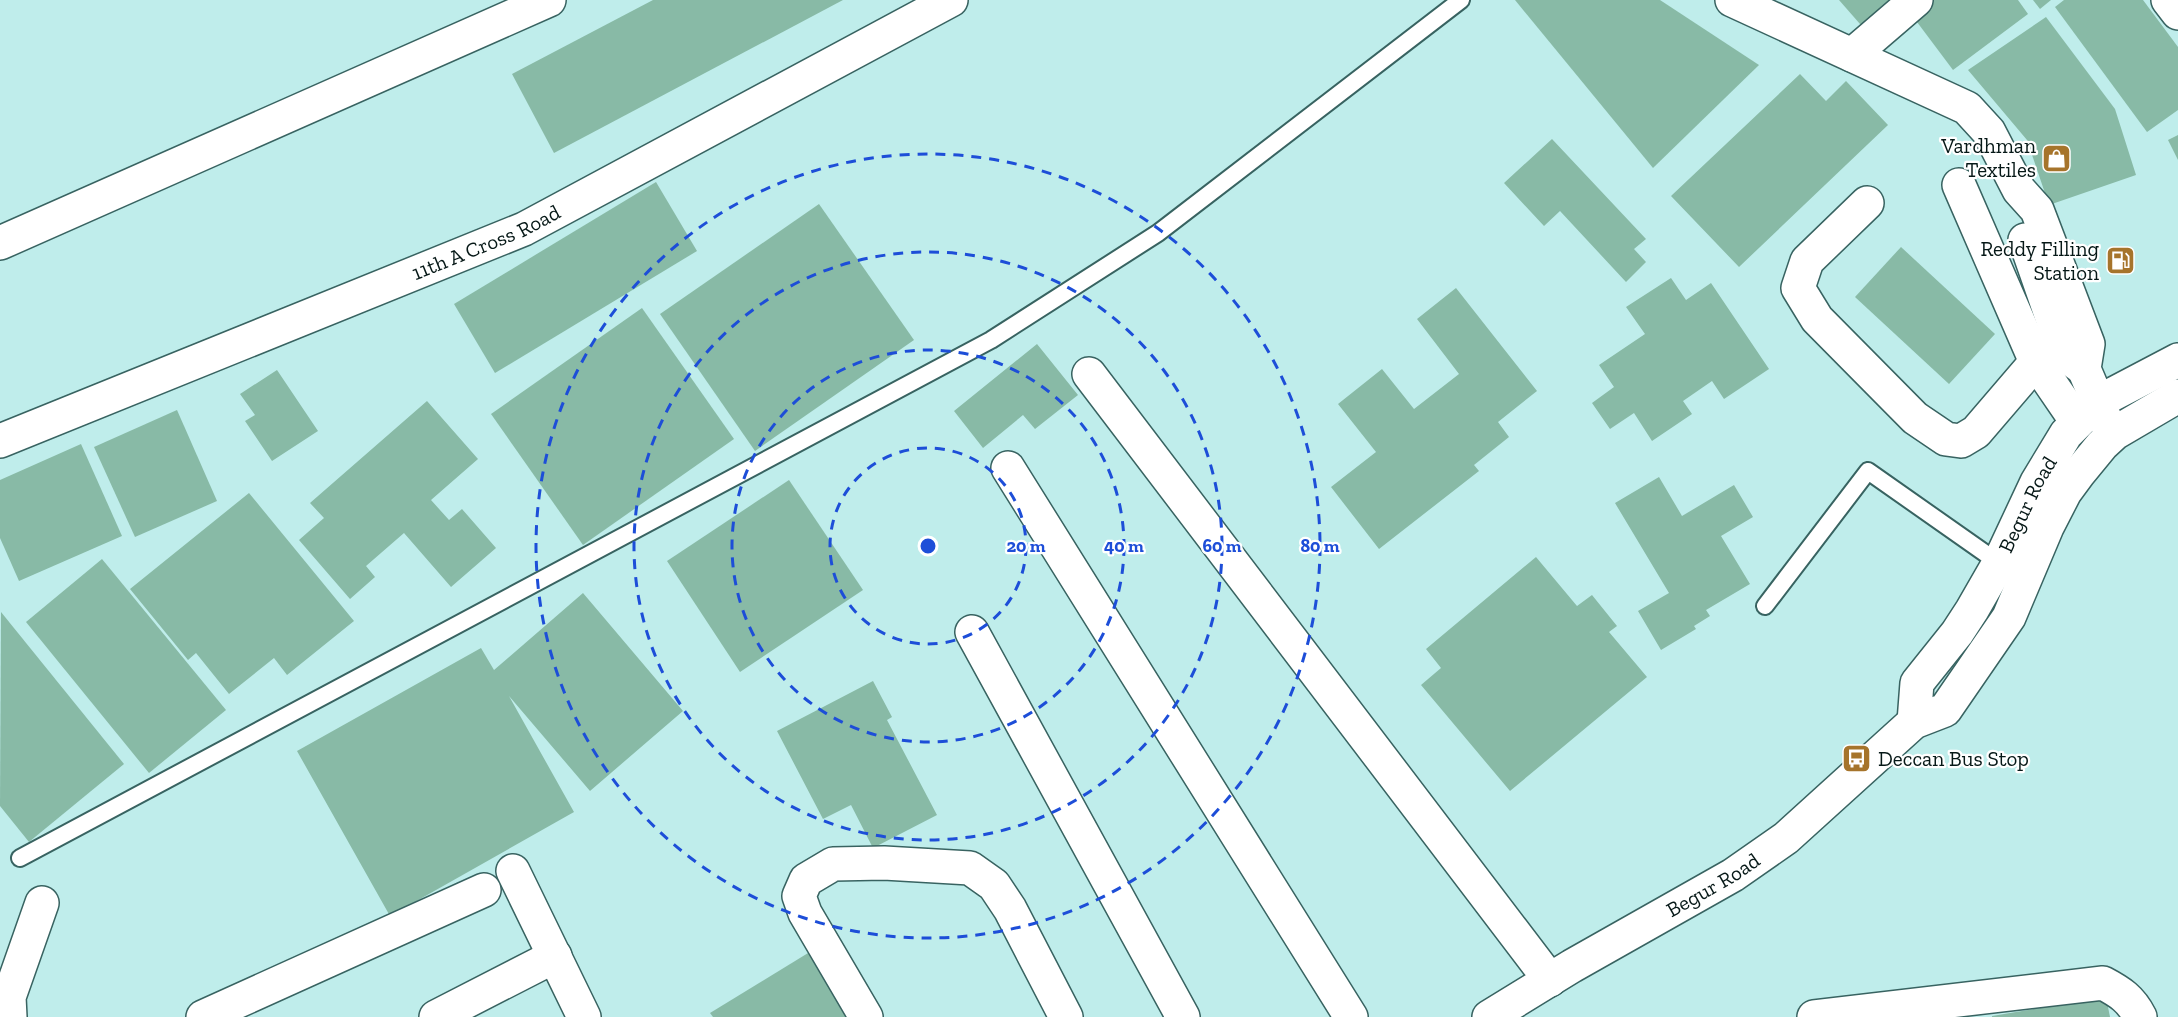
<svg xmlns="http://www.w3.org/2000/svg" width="2178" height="1017" font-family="'Zilla Slab',serif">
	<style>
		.building { fill: #88baa6 }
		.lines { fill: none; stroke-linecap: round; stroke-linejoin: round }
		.service-casing { stroke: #386361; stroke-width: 20 }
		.minor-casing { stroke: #386361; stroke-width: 36 }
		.tertiary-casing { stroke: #386361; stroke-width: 36 }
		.secondary-casing { stroke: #386361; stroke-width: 36 }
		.service { stroke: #fff; stroke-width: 16 }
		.minor { stroke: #fff; stroke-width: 33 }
		.tertiary { stroke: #fff; stroke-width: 33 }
		.secondary { stroke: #fff; stroke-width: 33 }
		.ring { fill: none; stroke: #1d4ed8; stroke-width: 3; stroke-dasharray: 10 8 }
		.labels { text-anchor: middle; stroke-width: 4.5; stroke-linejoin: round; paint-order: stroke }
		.poi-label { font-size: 21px; fill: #061817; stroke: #fff; text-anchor: end }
		.street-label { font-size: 21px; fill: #061817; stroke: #fff }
		.centre { fill: #1d4ed8; stroke: #fff; stroke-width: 3 }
		.ring-label { font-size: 18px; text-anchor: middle; font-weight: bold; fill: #1d4ed8; stroke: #fff; stroke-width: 4.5; stroke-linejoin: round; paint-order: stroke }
	</style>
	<rect width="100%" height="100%" fill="#bfedeb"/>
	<g class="building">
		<polygon points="653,0 843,0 554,153 512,74"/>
		<polygon points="1515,0 1660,0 1759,65 1653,168"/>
		<polygon points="1839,0 1905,0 1867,32"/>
		<polygon points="1930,0 2018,0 2028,14 1953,70 1911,14"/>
		<polygon points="2033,0 2051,0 2040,9"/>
		<polygon points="2064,0 2143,0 2178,47 2178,110 2147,132 2055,7"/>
		<polygon points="2046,17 2115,109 2136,175 2049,205 2027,140 1968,70"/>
		<polygon points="1800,74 1826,101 1846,81 1888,125 1739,267 1671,196"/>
		<polygon points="2178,135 2178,160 2168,140"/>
		<polygon points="1552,139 1646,239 1634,249 1646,262 1626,282 1560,211 1544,226 1504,183"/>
		<polygon points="656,182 697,251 495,373 454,304"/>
		<polygon points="819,204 914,340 755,451 660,314"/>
		<polygon points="1901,247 1995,334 1949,384 1855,297"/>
		<polygon points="1671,278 1686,300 1711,283 1769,369 1724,399 1712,381 1683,401 1692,414 1652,441 1634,413 1610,429 1592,403 1614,387 1599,365 1645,334 1626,307"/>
		<polygon points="1456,288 1537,391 1498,422 1509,437 1474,465 1479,471 1379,549 1331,487 1376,452 1338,404 1382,369 1414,409 1459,374 1417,319"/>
		<polygon points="642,308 734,439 583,545 491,414"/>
		<polygon points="1037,344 1078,395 1035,429 1023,415 983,448 954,411"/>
		<polygon points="277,370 318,431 272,461 245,421 255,415 240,394"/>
		<polygon points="427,401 478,459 431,500 449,520 462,509 496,548 451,587 404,533 366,566 375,577 350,599 299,540 324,518 310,503"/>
		<polygon points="177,410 217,501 135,537 94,447"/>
		<polygon points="81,444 122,536 19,581 0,538 0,480"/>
		<polygon points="1659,477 1682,516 1734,485 1753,517 1721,536 1750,584 1706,610 1710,616 1694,626 1696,629 1661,650 1638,611 1669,593 1615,503"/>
		<polygon points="789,480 863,590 740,672 667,561"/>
		<polygon points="249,493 354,621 287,675 274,658 229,694 196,653 188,660 130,589"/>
		<polygon points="1536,557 1577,606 1592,595 1617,626 1609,632 1647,677 1510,791 1421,685 1441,668 1426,649"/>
		<polygon points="102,559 226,710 149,773 26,622"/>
		<polygon points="583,593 683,711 590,791 509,696 574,812 390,916 297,751 481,648 494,670"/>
		<polygon points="1,612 124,764 29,842 0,806"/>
		<polygon points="873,681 892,717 887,720 937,815 873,848 851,805 823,819 777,731"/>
		<polygon points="813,950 854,1017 713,1017 710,1013"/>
		<polygon points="2106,997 2110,1017 1992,1017 1992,1016"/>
	</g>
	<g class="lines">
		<defs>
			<g id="service">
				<polyline points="1765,606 1868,471 1999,563"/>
				<polyline points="20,858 991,340 1158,233 1461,0"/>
			</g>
			<g id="minor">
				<polyline points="2168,0 2178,13"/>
				<polyline points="1852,55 1916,0"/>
				<polyline points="1959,185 2036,362 2077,422"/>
				<polyline points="1867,203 1807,261 1798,288 1817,319 1915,418 1946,439 1961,441 1976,432 2036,362"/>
				<polyline points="0,243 549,0"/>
				<polyline points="1089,374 1550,980"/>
				<path id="s1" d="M0 441 524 229 951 0"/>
				<polyline points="1008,468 1351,1017"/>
				<polyline points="972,632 1183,1017"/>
				<polyline points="513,871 584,1017"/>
				<polyline points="10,1017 9,997 42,903"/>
				<polyline points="203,1017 484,890"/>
				<polyline points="436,1017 555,956"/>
				<polyline points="866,1017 805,913 799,896 806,880 833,864 884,863 970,868 994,885 1010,909 1066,1017"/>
				<path d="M1814 1017 2103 983C2120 992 2131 999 2140 1017"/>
			</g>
			<g id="tertiary">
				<polyline points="1732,0 1967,108 1989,132 2019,190 2037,210 2088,344 2084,369 2109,428"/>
				<polyline points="2025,240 2065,355 2084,369"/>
			</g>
			<g id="secondary">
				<path id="s2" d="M1914 722 1917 683 1957 633 1972 610 1999 563 2037 482 2066 434 2098 402 2178 360"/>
				<path id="s3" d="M1489 1017 1572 966 1733 875 1786 838 1914 722 1945 710 2009 617 2047 527 2065 492 2079 473 2102 445 2115 433 2178 396"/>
			</g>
		</defs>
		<use href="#service" class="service-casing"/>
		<use href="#minor" class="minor-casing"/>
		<use href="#tertiary" class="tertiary-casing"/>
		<use href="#secondary" class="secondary-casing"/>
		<use href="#service" class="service"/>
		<use href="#minor" class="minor"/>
		<use href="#tertiary" class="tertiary"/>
		<use href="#secondary" class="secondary"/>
	</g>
	<g class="ring">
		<circle cx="928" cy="546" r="98"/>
		<circle cx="928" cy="546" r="196"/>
		<circle cx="928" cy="546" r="294"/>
		<circle cx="928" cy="546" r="392"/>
	</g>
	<defs>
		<symbol id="shop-square" viewBox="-11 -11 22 22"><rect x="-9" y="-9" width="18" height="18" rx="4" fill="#a6742b" stroke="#fff"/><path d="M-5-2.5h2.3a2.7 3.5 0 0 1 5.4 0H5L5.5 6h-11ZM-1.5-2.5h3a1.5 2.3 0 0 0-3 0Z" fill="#fff"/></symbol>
		<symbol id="fuel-square" viewBox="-11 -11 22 22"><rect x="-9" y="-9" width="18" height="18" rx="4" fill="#a6742b" stroke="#fff"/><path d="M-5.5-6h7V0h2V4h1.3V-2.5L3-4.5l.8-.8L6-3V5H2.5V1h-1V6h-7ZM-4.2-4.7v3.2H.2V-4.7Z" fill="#fff"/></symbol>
		<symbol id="bus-square" viewBox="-11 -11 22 22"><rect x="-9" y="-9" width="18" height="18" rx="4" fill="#a6742b" stroke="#fff"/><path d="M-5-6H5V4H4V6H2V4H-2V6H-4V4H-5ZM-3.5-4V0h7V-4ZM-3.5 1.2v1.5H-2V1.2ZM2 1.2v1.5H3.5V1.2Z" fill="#fff"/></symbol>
	</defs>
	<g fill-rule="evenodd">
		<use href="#shop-square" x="2040" y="142" width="33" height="33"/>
		<use href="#fuel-square" x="2104" y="244" width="33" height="33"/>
		<use href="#bus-square" x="1840" y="742" width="33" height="33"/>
	</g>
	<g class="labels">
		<g class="poi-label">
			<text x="2036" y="153">Vardhman<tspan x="2036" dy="24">Textiles</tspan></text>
			<text x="2099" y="256">Reddy Filling<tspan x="2099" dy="24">Station</tspan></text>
			<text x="1878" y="766" text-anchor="start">Deccan Bus Stop</text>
		</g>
		<g class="street-label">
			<text dy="7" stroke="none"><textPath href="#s1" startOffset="525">11th A Cross Road</textPath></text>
			<text dy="7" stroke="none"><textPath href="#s2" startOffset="250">Begur Road</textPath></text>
			<text dy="7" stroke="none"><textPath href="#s3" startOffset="260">Begur Road</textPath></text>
		</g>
	</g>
	<circle cx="928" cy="546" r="9" class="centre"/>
	<g class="ring-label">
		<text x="1026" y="552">20 m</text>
		<text x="1124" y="552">40 m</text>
		<text x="1222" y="552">60 m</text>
		<text x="1320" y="552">80 m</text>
	</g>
</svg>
